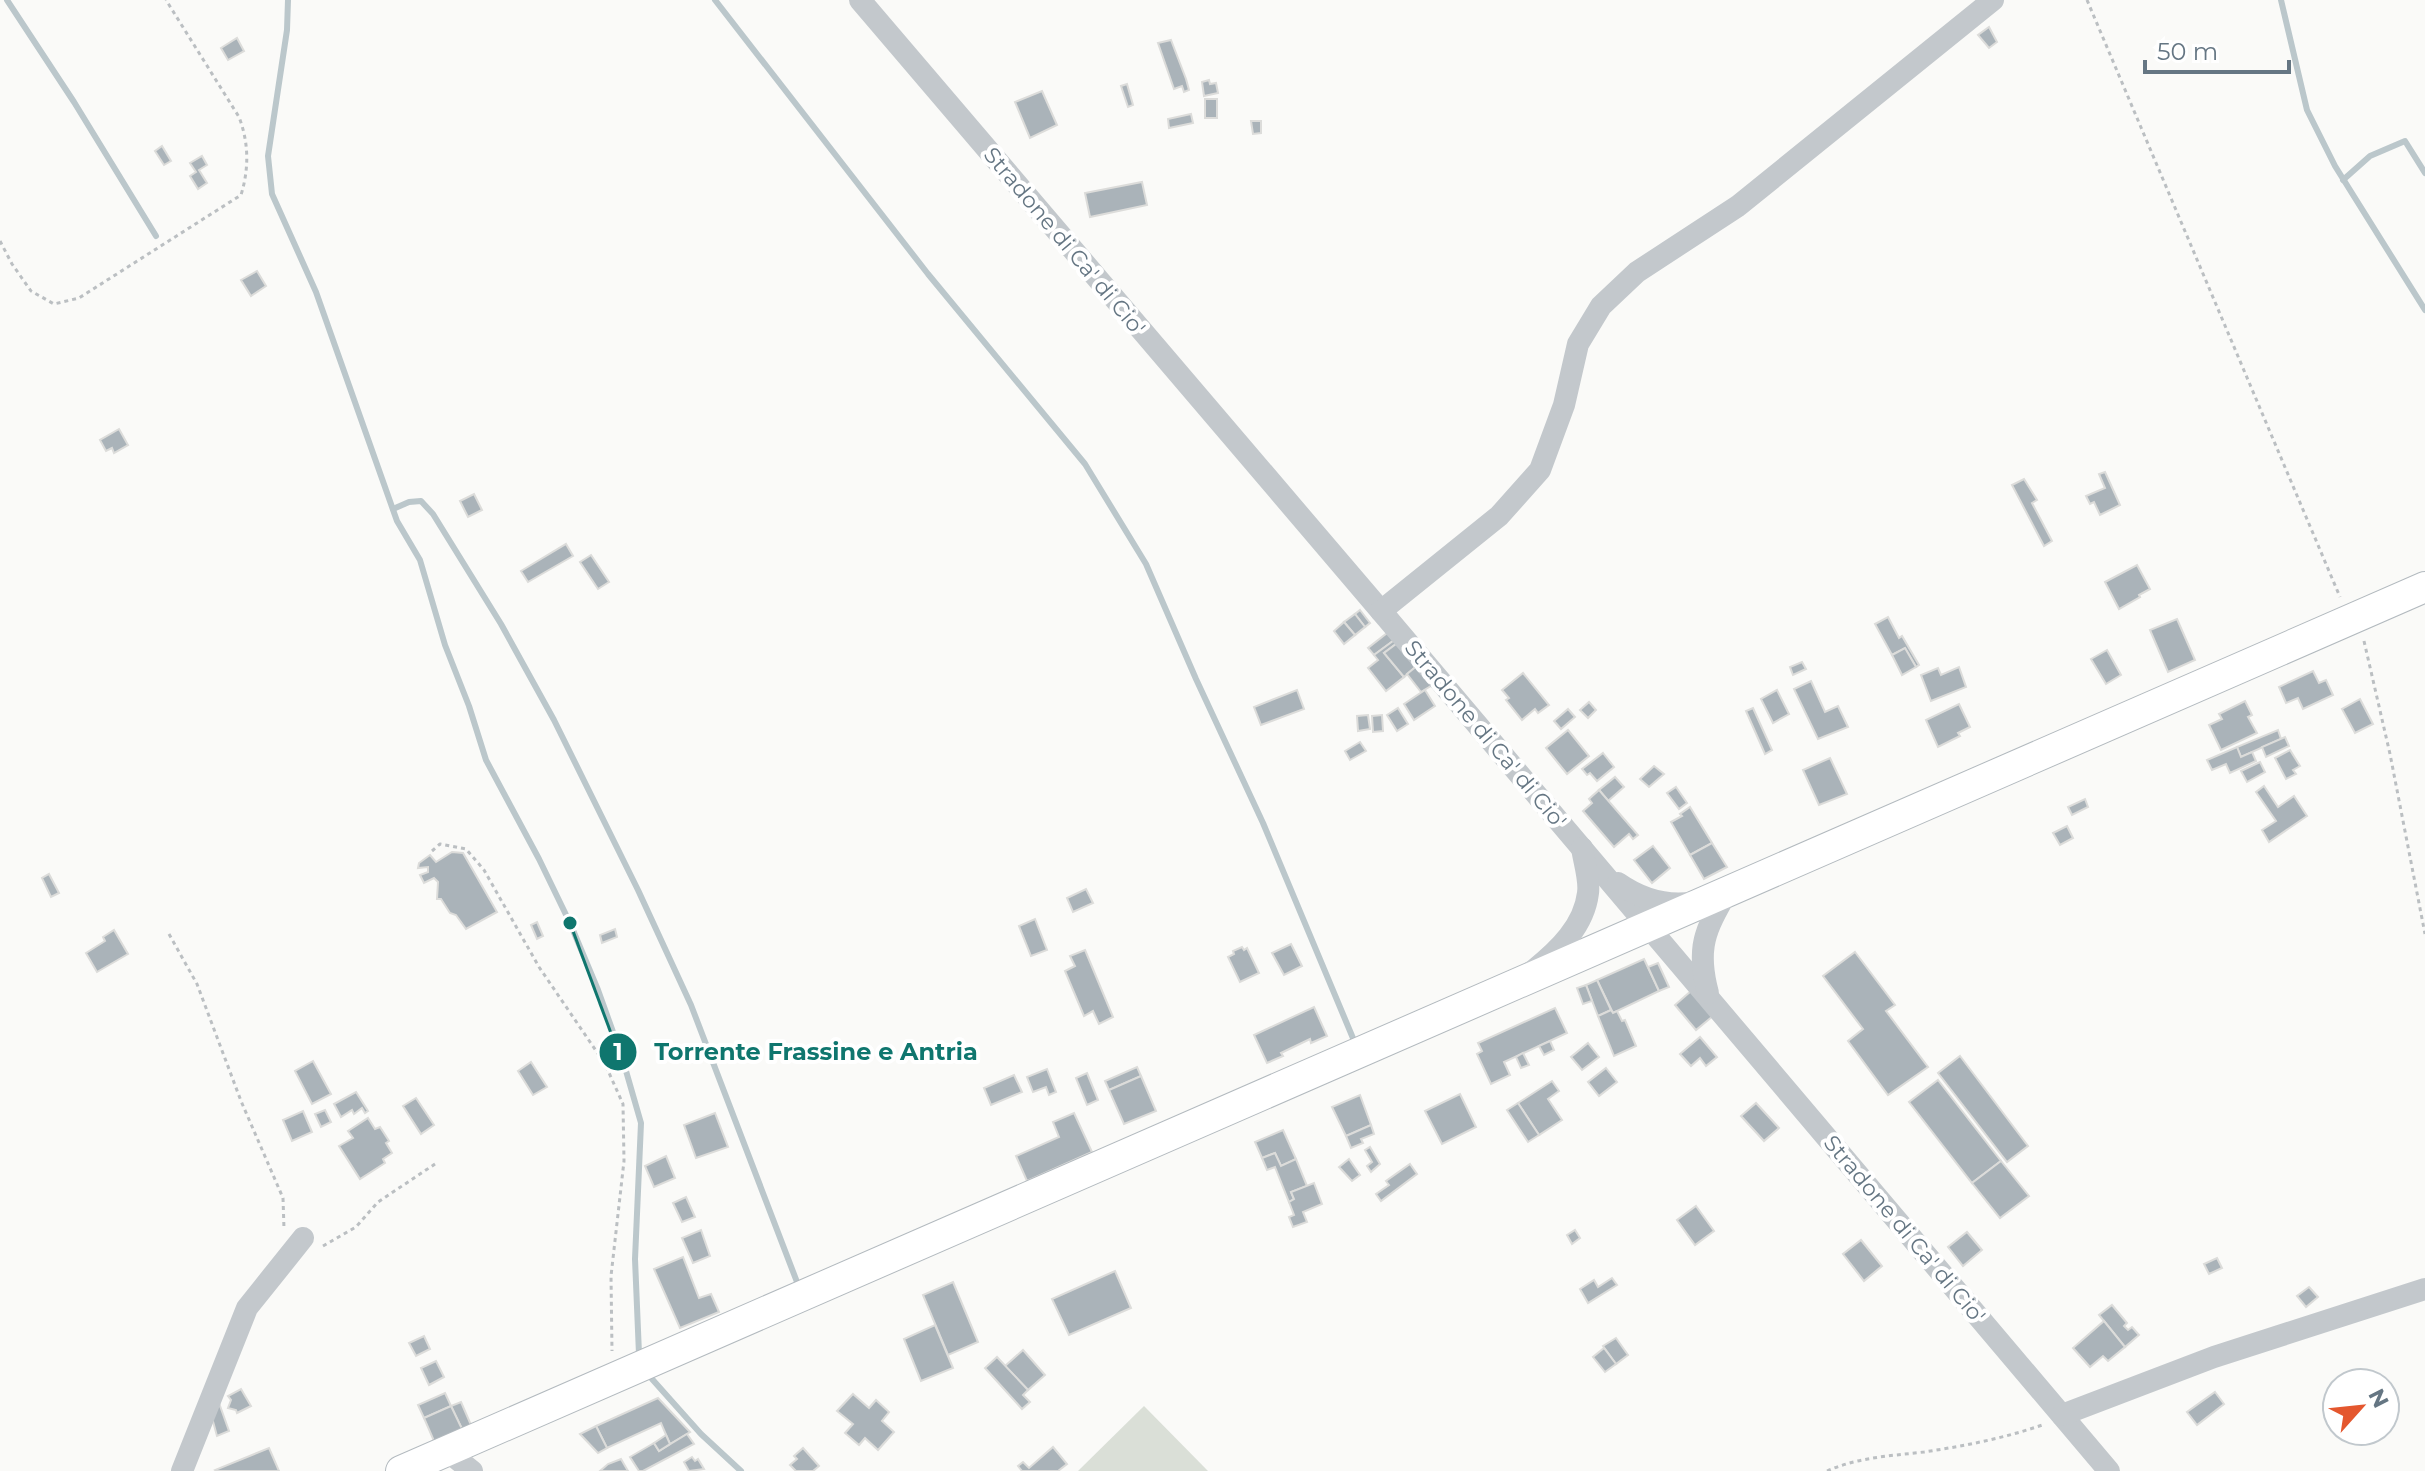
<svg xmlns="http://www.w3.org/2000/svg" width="2425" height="1471" font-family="Montserrat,sans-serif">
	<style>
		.green { fill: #dadfd7 }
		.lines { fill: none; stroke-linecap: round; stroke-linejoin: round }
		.stream { stroke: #bbc7cb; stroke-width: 6 }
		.building { fill: #aab3b9; stroke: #dcdcda; stroke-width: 2 }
		.secondary-casing { stroke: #b3babf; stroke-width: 32 }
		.path { stroke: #bbbfc2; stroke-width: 3; stroke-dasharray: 4 4; stroke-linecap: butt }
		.street { stroke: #c3c8cc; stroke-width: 22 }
		.secondary { stroke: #fff; stroke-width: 30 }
		.labels { text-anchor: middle; stroke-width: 8; stroke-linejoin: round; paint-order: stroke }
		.street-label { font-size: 22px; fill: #657683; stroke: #fff }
		.leader { fill: none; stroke: #0f766e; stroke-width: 3 }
		.callout-dot { fill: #0f766e; stroke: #fff; stroke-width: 3 }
		.mark-label { font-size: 24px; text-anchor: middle; font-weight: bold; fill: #fff }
		.callout-label { font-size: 24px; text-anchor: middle; font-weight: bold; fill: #0f766e; stroke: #fff; stroke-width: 8; stroke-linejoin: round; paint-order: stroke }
	</style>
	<rect width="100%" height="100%" fill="#fafaf8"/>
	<polygon class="green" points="1144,1406 1208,1471 1078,1471"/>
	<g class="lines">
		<g class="stream">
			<polyline points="7,0 74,102 156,236"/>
			<polyline points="288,0 287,30 268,156 272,194 316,292 397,521 420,560 445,645 469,706 486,760 539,859 570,923 598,990 622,1057 641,1123 635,1259 639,1354"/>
			<polyline points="715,0 928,274 1085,464 1146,564 1196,679 1263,823 1355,1043"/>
			<polyline points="2281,0 2307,110 2335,166 2425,310"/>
			<polyline points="2343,180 2370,156 2405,141 2425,173"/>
			<polyline points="393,509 409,502 421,501 433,514 501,624 554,720 638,890 691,1005 797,1282"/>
			<polyline points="652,1379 701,1434 741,1471"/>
		</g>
	</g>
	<g class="building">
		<polygon points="1989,27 1997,42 1989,48 1978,35"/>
		<polygon points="237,38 244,51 228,60 221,48"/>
		<polygon points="1171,40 1186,79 1189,90 1184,92 1182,86 1174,89 1158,43"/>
		<polygon points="1209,80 1210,84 1216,83 1218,93 1204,96 1202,82"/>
		<polygon points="1127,84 1133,105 1128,107 1121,86"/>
		<polygon points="1042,91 1057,125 1030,138 1015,102"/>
		<rect x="1205" y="99" width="12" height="19"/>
		<polygon points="1191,114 1193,123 1169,128 1168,119"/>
		<polygon points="1251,121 1261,121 1261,133 1253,134"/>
		<polygon points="162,146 171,161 164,165 155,151"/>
		<polygon points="202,156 207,165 199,170 207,183 198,189 190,176 196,172 190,163"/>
		<polygon points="1142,182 1147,205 1090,217 1085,193"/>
		<polygon points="257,271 266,286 251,296 241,280"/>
		<polygon points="119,429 128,445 114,453 112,448 106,451 100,440"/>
		<polygon points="2105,472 2120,505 2100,515 2094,502 2090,504 2086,496 2105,488 2099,474"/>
		<polygon points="2024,479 2037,500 2032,503 2052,541 2044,546 2012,485"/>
		<polygon points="474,494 482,510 468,517 460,501"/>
		<polygon points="566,544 573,556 528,582 521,571"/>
		<polygon points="591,555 609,582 598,589 580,562"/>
		<polygon points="2137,565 2150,589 2139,595 2140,597 2119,609 2105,582"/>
		<polygon points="1360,610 1370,623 1365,627 1355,614"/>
		<polygon points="1355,614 1365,627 1355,635 1344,622"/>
		<polygon points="1888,617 1899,638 1902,636 1919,665 1916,667 1905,648 1892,655 1875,624"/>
		<polygon points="2177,619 2195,660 2168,672 2150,630"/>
		<polygon points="1344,622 1355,635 1344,644 1334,631"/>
		<polygon points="1391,630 1397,638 1374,655 1368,648"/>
		<polygon points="1397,638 1400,641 1384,653 1404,677 1386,691 1368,668 1378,660 1374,655"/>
		<polygon points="1400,641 1418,665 1404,677 1384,653"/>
		<polygon points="1905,648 1916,667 1902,675 1892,655"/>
		<polygon points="2107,650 2121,675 2106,684 2091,659"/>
		<polygon points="1802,662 1806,669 1793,675 1790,667"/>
		<polygon points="1418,665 1434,684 1421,692 1407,674"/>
		<polygon points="1959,667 1966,687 1931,701 1921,675 1938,668 1941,675"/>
		<polygon points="2313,671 2319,683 2326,680 2333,695 2303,709 2298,698 2286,703 2279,687"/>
		<polygon points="1523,673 1549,705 1538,713 1535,709 1522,720 1506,700 1509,698 1502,690"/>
		<polygon points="1811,681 1825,712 1838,706 1848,727 1818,739 1794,689"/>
		<polygon points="1297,690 1304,709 1261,725 1254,707"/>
		<polygon points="1425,690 1435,706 1414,720 1404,704"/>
		<polygon points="1777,690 1789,714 1773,723 1761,699"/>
		<polygon points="2360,699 2373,724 2355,733 2342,709"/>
		<polygon points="2245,701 2252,715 2248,717 2257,733 2221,750 2209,725 2222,719 2219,714"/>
		<polygon points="1589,702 1596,710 1588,718 1580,710"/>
		<polygon points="1959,704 1970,727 1958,733 1960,736 1938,747 1926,720"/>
		<polygon points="1398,708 1408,724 1397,731 1387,715"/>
		<polygon points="1753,708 1772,750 1765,754 1746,711"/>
		<polygon points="1568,709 1575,717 1561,729 1554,721"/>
		<polygon points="1368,715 1370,729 1358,731 1357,716"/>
		<polygon points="1382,715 1383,731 1373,732 1372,716"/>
		<polygon points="1568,730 1589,756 1567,774 1546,748"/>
		<polygon points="2278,730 2281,739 2241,757 2237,747"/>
		<polygon points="2285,737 2289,746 2266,757 2262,747"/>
		<polygon points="1360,742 1366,751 1350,760 1345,751"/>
		<polygon points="2237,747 2241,757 2252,752 2256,761 2230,773 2226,764 2212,770 2207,760"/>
		<polygon points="2290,750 2300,766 2293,770 2296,774 2286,779 2275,758"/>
		<polygon points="1603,753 1614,767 1597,781 1590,773 1587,775 1582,769"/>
		<polygon points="1830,758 1847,794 1819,805 1803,770"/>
		<polygon points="2260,762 2265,772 2247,782 2241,771"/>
		<polygon points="1654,766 1664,774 1649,787 1640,779"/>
		<polygon points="1615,777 1624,787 1608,801 1599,790"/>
		<polygon points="2264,786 2278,807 2294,796 2307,816 2269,842 2262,830 2276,821 2256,792"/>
		<polygon points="1676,787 1687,803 1679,809 1667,793"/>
		<polygon points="1599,790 1638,835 1633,839 1629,834 1614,847 1583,811 1592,803 1589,799"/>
		<polygon points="2085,799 2088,807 2072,815 2068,807"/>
		<polygon points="1690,807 1712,843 1690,855 1671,822 1682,816 1680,814"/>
		<polygon points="2067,826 2073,838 2060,845 2053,833"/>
		<polygon points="1712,843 1727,867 1704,879 1690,855"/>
		<polygon points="1653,846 1670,868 1652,883 1634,860"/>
		<polygon points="452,852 463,853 497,912 466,929 456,915 450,913 441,899 437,899 438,882 434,878 424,883 420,875 428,872 428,867 418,868 419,863 430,855 436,862"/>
		<polygon points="49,874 59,893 51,897 42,878"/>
		<polygon points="1086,889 1093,903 1073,912 1067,898"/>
		<polygon points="1035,919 1047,950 1031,956 1019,926"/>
		<polygon points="537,922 543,936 537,939 531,925"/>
		<polygon points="615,929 617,937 602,943 600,935"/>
		<polygon points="114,930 128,954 97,972 86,953 105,941 103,937"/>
		<polygon points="1291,944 1302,966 1284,975 1272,953"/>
		<polygon points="1242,947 1244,950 1247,948 1259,973 1240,982 1228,957 1234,954 1233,951"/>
		<polygon points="1085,950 1113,1017 1099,1024 1093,1011 1084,1016 1065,971 1075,966 1070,956"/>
		<polygon points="1855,952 1895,1005 1886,1011 1928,1067 1888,1095 1848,1041 1863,1029 1823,976"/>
		<polygon points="1644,959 1659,991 1613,1013 1597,980"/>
		<polygon points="1658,963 1669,987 1659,991 1648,967"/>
		<polygon points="1597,980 1611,1010 1598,1016 1586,985"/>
		<polygon points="1586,985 1592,1001 1583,1004 1577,988"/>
		<polygon points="1691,991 1713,1016 1696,1030 1675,1005"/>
		<polygon points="1314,1007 1327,1036 1311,1043 1310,1039 1281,1053 1283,1056 1267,1063 1254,1035"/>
		<polygon points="1555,1008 1567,1033 1504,1062 1510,1075 1491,1084 1477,1054 1482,1051 1478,1043"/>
		<polygon points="1611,1010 1613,1013 1617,1011 1622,1021 1625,1020 1636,1046 1614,1056 1598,1016"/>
		<polygon points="1700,1037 1717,1057 1706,1066 1700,1058 1691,1066 1680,1054"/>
		<polygon points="1550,1041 1554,1050 1544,1055 1539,1046"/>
		<polygon points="1588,1043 1599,1057 1582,1070 1571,1057"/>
		<polygon points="1523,1053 1529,1065 1521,1068 1516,1057"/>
		<polygon points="1960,1056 2028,1146 2007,1162 1938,1073"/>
		<polygon points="313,1061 331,1094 312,1104 295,1071"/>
		<polygon points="531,1062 547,1087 533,1095 518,1071"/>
		<polygon points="1137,1067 1141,1076 1109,1090 1105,1081"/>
		<polygon points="1606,1068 1617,1082 1599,1096 1588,1082"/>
		<polygon points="1047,1069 1056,1092 1049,1095 1046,1087 1033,1092 1027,1077"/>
		<polygon points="1087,1073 1098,1100 1087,1105 1076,1078"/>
		<polygon points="1014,1075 1022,1092 991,1105 984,1088"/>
		<polygon points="1141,1076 1156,1111 1124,1124 1109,1090"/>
		<polygon points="1938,1080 2001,1161 1972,1183 1909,1102"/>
		<polygon points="1552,1081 1559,1091 1548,1099 1562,1120 1539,1135 1518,1103"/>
		<polygon points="356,1092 368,1111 365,1113 362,1108 354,1114 352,1110 341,1117 334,1104"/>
		<polygon points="1460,1094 1476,1127 1442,1144 1425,1111"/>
		<polygon points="1360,1095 1371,1125 1346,1136 1332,1107"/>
		<polygon points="416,1098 434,1125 421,1134 403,1106"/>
		<polygon points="1518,1103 1539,1135 1528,1142 1507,1110"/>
		<polygon points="1756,1103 1779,1128 1764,1141 1741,1116"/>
		<polygon points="325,1110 331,1122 321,1127 315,1114"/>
		<polygon points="303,1111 312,1132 292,1141 283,1120"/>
		<polygon points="715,1113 728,1147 696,1158 684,1125"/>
		<polygon points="1074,1113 1092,1152 1027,1181 1016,1156 1059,1137 1053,1122"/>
		<polygon points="368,1118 375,1129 380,1127 389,1141 386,1143 392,1153 383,1159 385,1163 360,1179 339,1146 353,1138 348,1131"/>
		<polygon points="1371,1125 1374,1134 1361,1139 1363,1143 1351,1148 1346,1136"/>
		<polygon points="1283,1130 1296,1159 1281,1166 1275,1153 1262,1158 1255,1142"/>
		<polygon points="1370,1147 1380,1164 1371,1172 1367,1166 1372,1162 1365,1150"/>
		<polygon points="1275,1153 1281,1166 1296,1159 1307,1186 1291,1192 1294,1199 1289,1202 1275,1167 1267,1170 1262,1158"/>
		<polygon points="666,1156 675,1178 654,1187 645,1166"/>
		<polygon points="1349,1159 1360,1175 1352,1181 1339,1167"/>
		<polygon points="2001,1161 2029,1196 2000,1218 1972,1183"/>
		<polygon points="1410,1164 1417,1174 1381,1201 1376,1194 1389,1185 1386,1181"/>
		<polygon points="1314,1183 1322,1204 1303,1212 1307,1222 1293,1227 1289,1217 1294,1215 1289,1202 1294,1199 1291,1192"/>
		<polygon points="686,1197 695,1217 682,1222 673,1203"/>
		<polygon points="1696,1206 1714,1231 1695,1245 1677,1220"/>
		<polygon points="701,1230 710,1256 693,1263 682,1238"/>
		<polygon points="1575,1230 1580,1238 1572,1244 1567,1235"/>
		<polygon points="1967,1232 1982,1250 1963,1266 1948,1247"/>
		<polygon points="1861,1240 1882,1266 1864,1281 1843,1254"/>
		<polygon points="683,1257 699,1298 711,1294 719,1312 680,1328 654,1269"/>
		<polygon points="2217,1258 2222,1268 2209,1274 2204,1264"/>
		<polygon points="1115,1271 1131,1308 1069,1335 1052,1299"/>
		<polygon points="1612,1278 1617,1285 1588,1303 1580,1289 1594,1280 1598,1287"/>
		<polygon points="953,1282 978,1342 948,1355 923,1295"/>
		<polygon points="2309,1287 2318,1297 2306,1307 2297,1296"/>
		<polygon points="2112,1305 2127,1323 2124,1326 2128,1330 2132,1327 2139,1335 2125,1347 2099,1315"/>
		<polygon points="2104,1321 2125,1347 2108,1361 2103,1356 2090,1367 2073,1348"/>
		<polygon points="935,1325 953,1368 921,1381 904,1339"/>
		<polygon points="424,1336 430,1349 416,1356 409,1343"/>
		<polygon points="1616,1338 1628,1355 1616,1364 1603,1346"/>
		<polygon points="1604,1348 1616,1364 1605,1372 1593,1357"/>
		<polygon points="1023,1350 1045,1375 1028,1390 1005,1366"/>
		<polygon points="997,1357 1028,1390 1023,1395 1030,1402 1022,1409 985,1368"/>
		<polygon points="436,1361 444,1377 429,1385 421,1368"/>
		<polygon points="241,1389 251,1406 237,1413 236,1410 228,1408 231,1400 228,1396"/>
		<polygon points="2215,1392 2224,1404 2197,1425 2187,1412"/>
		<polygon points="445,1393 451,1406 424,1418 418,1405"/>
		<polygon points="853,1394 869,1408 876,1400 889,1412 882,1421 894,1432 878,1450 865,1438 859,1445 845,1433 853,1424 837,1411"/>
		<polygon points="658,1398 690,1432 670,1444 661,1423 607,1448 596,1426"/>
		<polygon points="461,1402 471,1425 462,1429 451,1406"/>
		<polygon points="219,1403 229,1431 217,1436 211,1414"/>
		<polygon points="451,1406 462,1429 434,1441 424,1418"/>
		<polygon points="596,1426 607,1448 598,1453 580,1434"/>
		<polygon points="687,1434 694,1444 643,1471 639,1471 630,1457 654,1443 659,1451"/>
		<polygon points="666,1435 670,1444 659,1451 654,1443"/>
		<polygon points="1053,1447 1067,1464 1058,1471 1022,1471 1018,1466 1023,1462 1029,1468"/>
		<polygon points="269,1448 279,1471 216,1471 215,1470"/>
		<polygon points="803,1448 819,1466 813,1471 796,1471 790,1465 797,1459 794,1456"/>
		<polygon points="692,1457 695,1461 698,1459 704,1469 689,1471 684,1462"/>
		<polygon points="621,1459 628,1471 600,1471 608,1464"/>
	</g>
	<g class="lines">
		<defs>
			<polyline id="secondary" points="401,1471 2425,587"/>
		</defs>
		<use href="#secondary" class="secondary-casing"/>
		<g class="path">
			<polyline points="2087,0 2340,597"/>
			<path d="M0 241 12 264 31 291 54 304 79 298 241 195C249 169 249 143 239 117L166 0"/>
			<polyline points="2364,641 2390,754 2425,934"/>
			<polyline points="432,851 440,844 466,849 484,870 539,967 605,1064 623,1104 624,1161 611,1276 612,1351"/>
			<polyline points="169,934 197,984 241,1101 283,1198 284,1229"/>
			<polyline points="323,1246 356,1227 378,1202 435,1164"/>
			<path d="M1827 1471C1859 1457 1890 1456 1924 1452 1964 1446 2006 1438 2045 1424"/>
		</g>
		<g class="street">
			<polyline points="860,0 1381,611 2109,1471"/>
			<polyline points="1381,611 1499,516 1540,470 1564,405 1578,344 1601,306 1637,272 1738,206 1993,0"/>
			<path d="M1618 883C1641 899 1667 907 1695 902"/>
			<path d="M1534 970C1559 950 1584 926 1588 893 1590 880 1584 862 1582 848"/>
			<path d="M1708 993C1696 948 1705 930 1727 892"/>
			<polyline points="2062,1415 2214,1357 2425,1289"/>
			<polyline points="447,1451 472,1471"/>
			<polyline points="182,1471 247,1308 303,1238"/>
		</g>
		<use href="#secondary" class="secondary"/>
	</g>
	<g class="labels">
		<g class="street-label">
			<text transform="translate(1065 241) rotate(50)" y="8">Stradone di Ca' di Cio'</text>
			<text transform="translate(1486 734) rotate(50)" y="8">Stradone di Ca' di Cio'</text>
			<text transform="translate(1905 1229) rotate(50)" y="8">Stradone di Ca' di Cio'</text>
		</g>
	</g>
	<path class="leader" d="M570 923L618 1052"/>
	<g class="callout-dot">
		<circle cx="570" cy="923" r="8"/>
		<circle cx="618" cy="1052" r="20"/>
	</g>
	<g class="mark-label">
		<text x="618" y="1060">1</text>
	</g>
	<g class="callout-label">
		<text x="816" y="1060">Torrente Frassine e Antria</text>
	</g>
	<g transform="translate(2361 1407) rotate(63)"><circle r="38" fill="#ffffff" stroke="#c1c8cd" stroke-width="2"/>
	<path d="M0-6L14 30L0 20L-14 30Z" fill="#e4572e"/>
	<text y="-12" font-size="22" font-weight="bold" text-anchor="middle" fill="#657683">N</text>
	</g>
	<path d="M2145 60v12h144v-12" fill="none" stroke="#657683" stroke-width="4"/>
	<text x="2157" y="60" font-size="24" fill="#657683" stroke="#ffffff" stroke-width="6" paint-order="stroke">50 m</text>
</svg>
